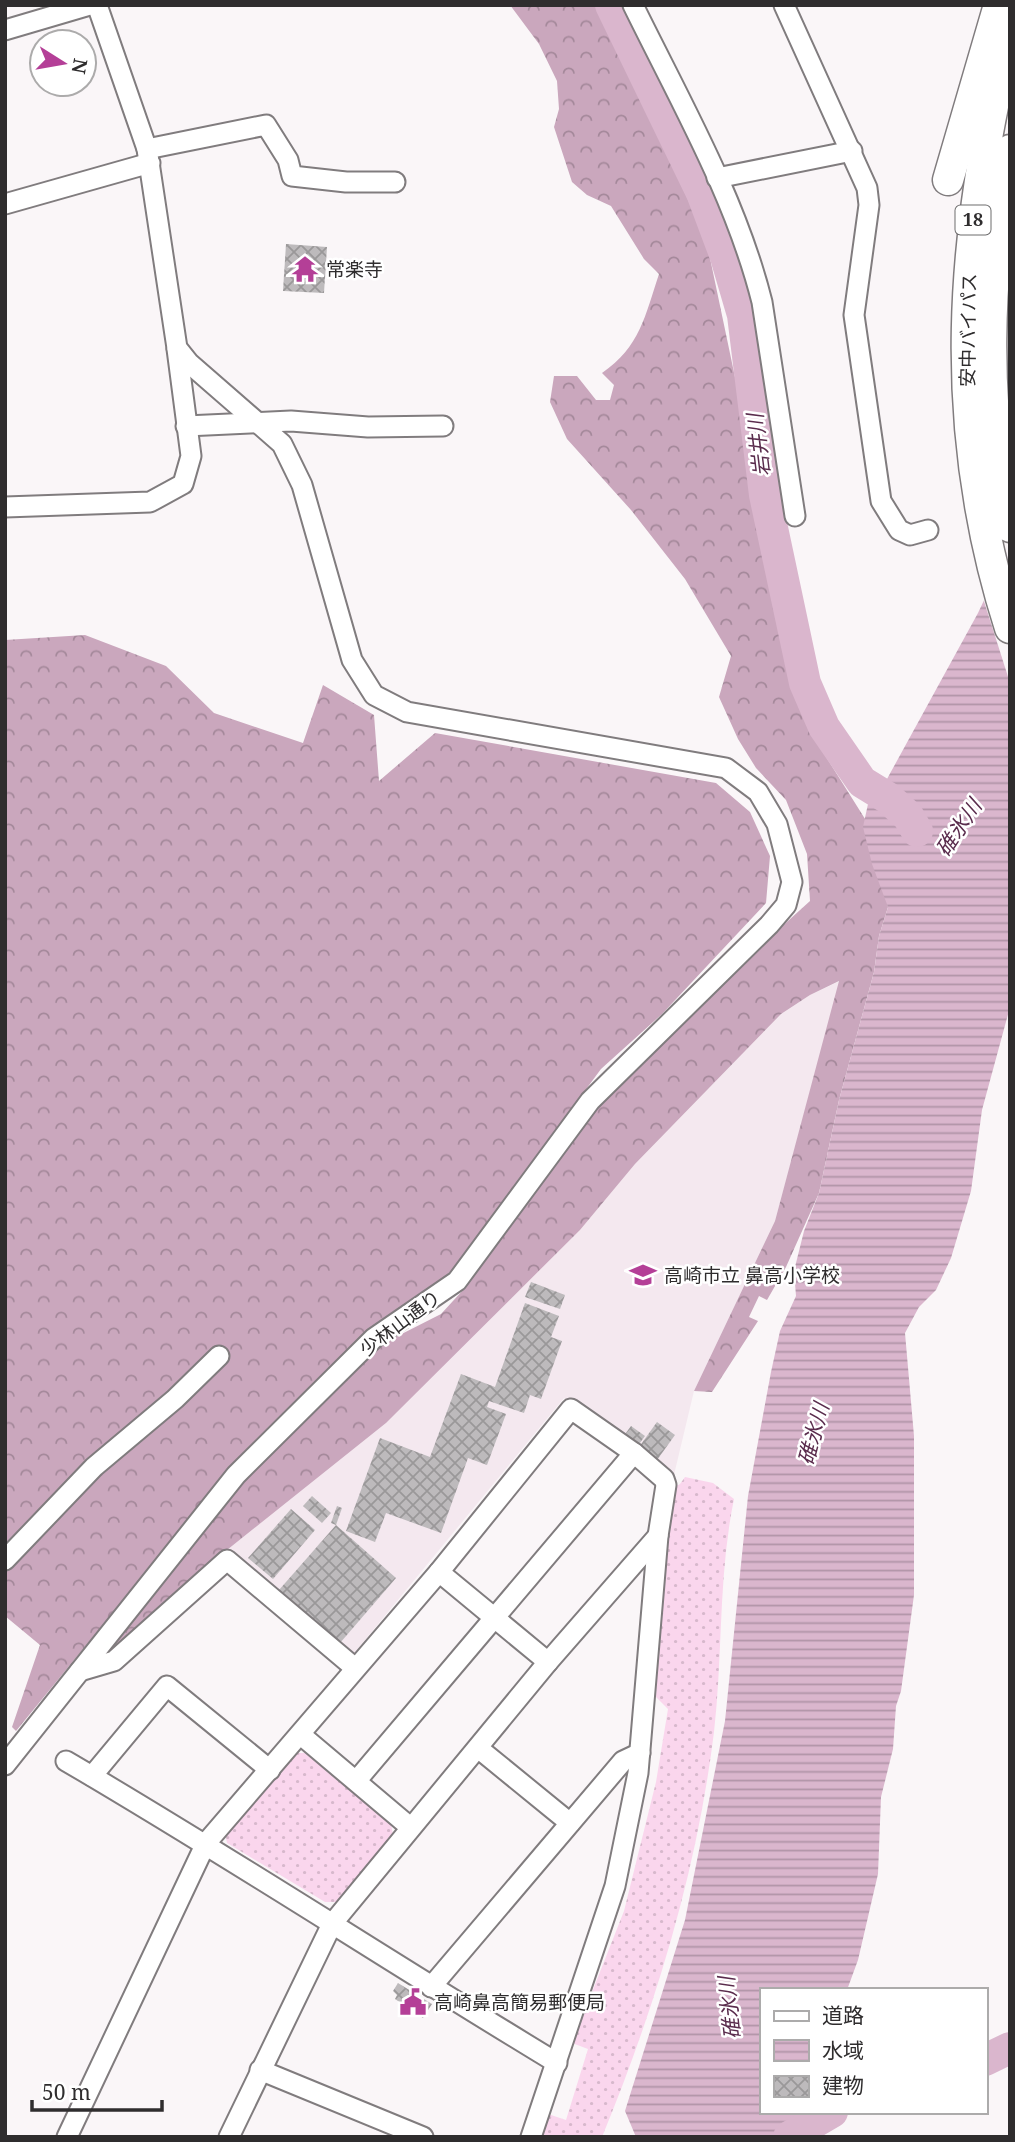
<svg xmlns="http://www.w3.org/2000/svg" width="1015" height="2142" font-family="'Noto Serif','Noto Sans JP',serif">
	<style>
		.built { fill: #f4e8ef }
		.grass { fill: url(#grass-dots) }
		.forest { fill: url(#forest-crowns) }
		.water { fill: url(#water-rules) }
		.pier { fill: #faf6f8 }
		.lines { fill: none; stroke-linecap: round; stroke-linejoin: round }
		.river { stroke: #dab6cd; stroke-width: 32 }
		.building { fill: url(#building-cross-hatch) }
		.minor-casing { stroke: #807c7e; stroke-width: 23 }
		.highway-casing { stroke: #807c7e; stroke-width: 33 }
		.minor { stroke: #fff; stroke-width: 19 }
		.highway { stroke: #fff; stroke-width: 30 }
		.labels { text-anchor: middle; stroke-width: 5; stroke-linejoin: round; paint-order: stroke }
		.shield { fill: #fff; stroke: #6d6c6d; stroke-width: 2 }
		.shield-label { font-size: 18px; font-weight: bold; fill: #2f2d2e }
		.poi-label { font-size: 19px; fill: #2f2d2e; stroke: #fff; text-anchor: start }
		.street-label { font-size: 19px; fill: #2f2d2e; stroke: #fff }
		.water-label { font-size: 21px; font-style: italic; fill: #5a2c4d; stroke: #fff }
	</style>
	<defs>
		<pattern id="grass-dots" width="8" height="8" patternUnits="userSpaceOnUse" patternTransform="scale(1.75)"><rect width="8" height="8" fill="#fad6ed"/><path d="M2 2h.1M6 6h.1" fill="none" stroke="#d7b8cc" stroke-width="1.8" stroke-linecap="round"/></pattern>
		<pattern id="forest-crowns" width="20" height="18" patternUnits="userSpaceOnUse" patternTransform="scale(1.75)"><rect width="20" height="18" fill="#caa7bd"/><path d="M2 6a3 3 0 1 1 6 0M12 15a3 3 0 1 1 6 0" fill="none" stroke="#a4889a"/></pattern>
		<pattern id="water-rules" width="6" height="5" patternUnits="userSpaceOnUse" patternTransform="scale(1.75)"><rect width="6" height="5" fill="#dab6cd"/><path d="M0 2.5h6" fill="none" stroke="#b194a7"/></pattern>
		<pattern id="building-cross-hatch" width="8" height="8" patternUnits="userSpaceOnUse" patternTransform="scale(1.75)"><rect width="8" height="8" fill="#bdbabc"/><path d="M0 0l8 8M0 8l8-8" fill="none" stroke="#9a9899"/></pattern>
	</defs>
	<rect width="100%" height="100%" fill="#faf6f8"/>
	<polygon class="built" points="840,981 775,1221 694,1391 673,1479 564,1398 351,1657 227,1550 386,1423 580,1230 635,1164 781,1014 810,995"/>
	<g class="grass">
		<path d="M685 1477 713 1483 734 1499C718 1576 723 1655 714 1732 697 1871 655 2008 602 2137H540L548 2114 566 2120 588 2049 572 2043 624 1911 656 1782 668 1709 656 1697 661 1575 671 1489 680 1484Z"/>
		<polygon points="296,1753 305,1753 391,1824 393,1835 338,1902 325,1902 227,1843 225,1833"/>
	</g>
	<g class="forest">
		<path d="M510 5H599L706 239 770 544 791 667 823 752 877 838 888 907 879 936 874 972 839 1100 819 1193 786 1267 767 1300 759 1296 749 1317 758 1321 712 1392 694 1391 775 1221 839 981 810 995 781 1014 635 1164 580 1230 386 1423 227 1550 116 1651 108 1647 250 1473 380 1345 441 1314 464 1289 598 1104 670 1028 810 901 807 854 786 800 756 768 738 739 719 697 731 656 685 579 631 510 567 439 550 402 554 376H577L596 400H610L614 385 602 373C640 347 645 316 659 274L644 259 611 206 587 195 572 182 554 127 559 109 557 81 539 44Z"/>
		<polygon points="85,635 166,666 214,713 303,743 323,685 374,715 379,781 435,733 716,783 750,812 770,856 766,903 662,1014 601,1069 451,1271 233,1466 16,1731 12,1727 40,1645 5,1616 5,640"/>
	</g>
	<polygon class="water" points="1010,545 1010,1007 982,1110 971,1191 951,1258 936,1290 919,1307 905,1333 914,1436 914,1595 901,1691 896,1706 893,1749 881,1797 878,1874 858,1960 847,1990 761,1990 761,2112 800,2112 799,2137 636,2137 625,2111 685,1920 725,1721 748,1496 771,1372 780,1331 796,1296 794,1271 804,1231 819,1193 839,1100 874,972 879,936 888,907 872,864 863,827 868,804 886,812 887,779 978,613"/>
	<polygon class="pier" points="1010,542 1010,683 982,595"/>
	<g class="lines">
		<g class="river">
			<polyline points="611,5 702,193 726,257 743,315 765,495 805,683 824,727 862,782 888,798 908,816 917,831"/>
			<polyline points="985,2060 1010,2048"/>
			<polyline points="789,2137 832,2112"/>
		</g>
	</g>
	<g class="building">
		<polygon points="286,244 327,247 324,293 283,291"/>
		<polygon points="531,1282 565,1295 560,1309 525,1297"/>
		<polygon points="525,1303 559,1316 551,1337 562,1341 541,1399 530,1395 524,1413 489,1401 487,1407 506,1414 487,1465 468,1458 441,1533 386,1513 375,1542 346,1531 380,1438 430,1457 461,1374 495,1387"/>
		<polygon points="657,1422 675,1435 657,1460 639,1447"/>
		<polygon points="631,1426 645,1436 637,1447 623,1437"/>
		<polygon points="312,1496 331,1513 322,1523 303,1506"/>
		<polygon points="337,1506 342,1508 336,1525 331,1523"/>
		<polygon points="291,1509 315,1530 273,1579 248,1558"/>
		<polygon points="336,1525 396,1578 340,1643 279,1590"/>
		<polygon points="398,1983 432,2004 423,2018 395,1999 397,1995 393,1991"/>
	</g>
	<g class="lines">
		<defs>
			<g id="minor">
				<path d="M633 5C680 101 736 198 762 302L795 516"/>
				<polyline points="784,5 867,188 869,205 854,315 881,501 899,530 910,535 928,530"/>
				<polyline points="5,30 90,5"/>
				<polyline points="147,149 266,125 288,160 292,176 346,182 395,182"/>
				<polyline points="717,178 852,151"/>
				<polyline points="5,204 150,163"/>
				<polyline points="186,426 291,421 368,427 443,426"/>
				<polyline points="5,507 150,502 183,484 191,456 177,349"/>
				<polyline points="5,1560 94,1467 175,1399 219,1356"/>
				<polyline points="439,1572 548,1662"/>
				<polyline points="80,1671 114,1661 227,1560 355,1668"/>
				<polyline points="301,1735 410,1827"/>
				<polyline points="478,1748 570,1823"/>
				<path d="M66 1761C232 1858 393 1964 557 2063"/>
				<polyline points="5,1765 236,1475 374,1338 457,1281 590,1101 769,925 786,905 792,882 777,824 758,792 726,768 407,712 374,695 352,660 302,485 282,444 189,363 177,348 147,149 97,5"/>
				<polyline points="92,1776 167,1686 270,1770"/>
				<polyline points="357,1780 634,1453"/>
				<polyline points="431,1987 623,1761 640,1753"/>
				<polyline points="260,2070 423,2137"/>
				<polyline points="67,2137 206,1843 439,1572 571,1409 634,1453 664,1479 666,1485 658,1536 638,1773 615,1886 531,2137"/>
				<polyline points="229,2137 332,1924 548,1662 658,1536"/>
			</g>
			<g id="highway">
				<path d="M1010 30C960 234 945 425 1010 628"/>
				<path d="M1010 150C987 277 983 401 1010 527"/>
				<polyline points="948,180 999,5"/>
			</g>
		</defs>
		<use href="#minor" class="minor-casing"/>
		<use href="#highway" class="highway-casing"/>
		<use href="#minor" class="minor"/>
		<use href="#highway" class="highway"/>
	</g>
	<defs>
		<symbol id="temple-bare" viewBox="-9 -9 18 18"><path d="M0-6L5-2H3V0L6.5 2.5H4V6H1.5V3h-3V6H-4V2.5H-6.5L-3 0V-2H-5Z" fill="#b43f97" stroke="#fff" stroke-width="2.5" paint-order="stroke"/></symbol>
		<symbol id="school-bare" viewBox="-9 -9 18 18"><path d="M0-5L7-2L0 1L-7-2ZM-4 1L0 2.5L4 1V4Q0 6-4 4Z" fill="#b43f97" stroke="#fff" stroke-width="2.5" paint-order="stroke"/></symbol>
		<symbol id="civic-bare" viewBox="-9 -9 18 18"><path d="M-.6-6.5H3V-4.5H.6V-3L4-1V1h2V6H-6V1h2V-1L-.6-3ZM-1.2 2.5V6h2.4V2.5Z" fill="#b43f97" stroke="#fff" stroke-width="2.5" paint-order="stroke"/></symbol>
	</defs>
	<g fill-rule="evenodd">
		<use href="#temple-bare" x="286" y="250" width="38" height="38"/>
		<use href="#school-bare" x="624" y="1256" width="38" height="38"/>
		<use href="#civic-bare" x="394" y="1983" width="38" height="38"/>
	</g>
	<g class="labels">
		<rect class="shield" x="955.5" y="205.5" width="35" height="29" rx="5"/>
		<g class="shield-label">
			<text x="973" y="226">18</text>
		</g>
		<g class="poi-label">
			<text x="326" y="276">常楽寺</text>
			<text x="664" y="1282">高崎市立 鼻高小学校</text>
			<text x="434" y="2009">高崎鼻高簡易郵便局</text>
		</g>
		<g class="street-label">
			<text transform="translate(968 330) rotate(-89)" y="7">安中バイパス</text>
			<text transform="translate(400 1323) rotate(-37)" y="7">少林山通り</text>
		</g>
		<g class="water-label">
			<text transform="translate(759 445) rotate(-97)" y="7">岩井川</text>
			<text transform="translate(959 828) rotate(-56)" y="7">碓氷川</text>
			<text transform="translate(814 1434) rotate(-75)" y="7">碓氷川</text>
			<text transform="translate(730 2008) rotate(-96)" y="7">碓氷川</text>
		</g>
	</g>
	<rect width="1015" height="2142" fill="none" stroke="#2f2d2e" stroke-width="14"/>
	<rect x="760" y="1988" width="228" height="126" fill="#ffffff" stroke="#acabab" stroke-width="2"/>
	<rect x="774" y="2011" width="35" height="10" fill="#ffffff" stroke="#acabab" stroke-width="2"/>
	<text x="822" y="2023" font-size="21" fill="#2f2d2e">道路</text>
	<rect x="774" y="2040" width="35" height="21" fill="url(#water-rules)" stroke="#acabab" stroke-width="2"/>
	<text x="822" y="2058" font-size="21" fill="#2f2d2e">水域</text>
	<rect x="774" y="2076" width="35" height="21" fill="url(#building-cross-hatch)" stroke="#acabab" stroke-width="2"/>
	<text x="822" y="2093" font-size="21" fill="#2f2d2e">建物</text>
	<g transform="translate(63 63) rotate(101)"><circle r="33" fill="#ffffff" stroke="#acabab" stroke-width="2"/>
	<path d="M0-5L12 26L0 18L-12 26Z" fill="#b43f97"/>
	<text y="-10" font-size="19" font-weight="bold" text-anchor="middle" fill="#2f2d2e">N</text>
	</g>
	<path d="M32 2100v10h130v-10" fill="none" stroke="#2f2d2e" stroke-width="3.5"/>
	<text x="42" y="2100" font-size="21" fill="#2f2d2e" stroke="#ffffff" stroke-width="5" paint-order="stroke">50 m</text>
</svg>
